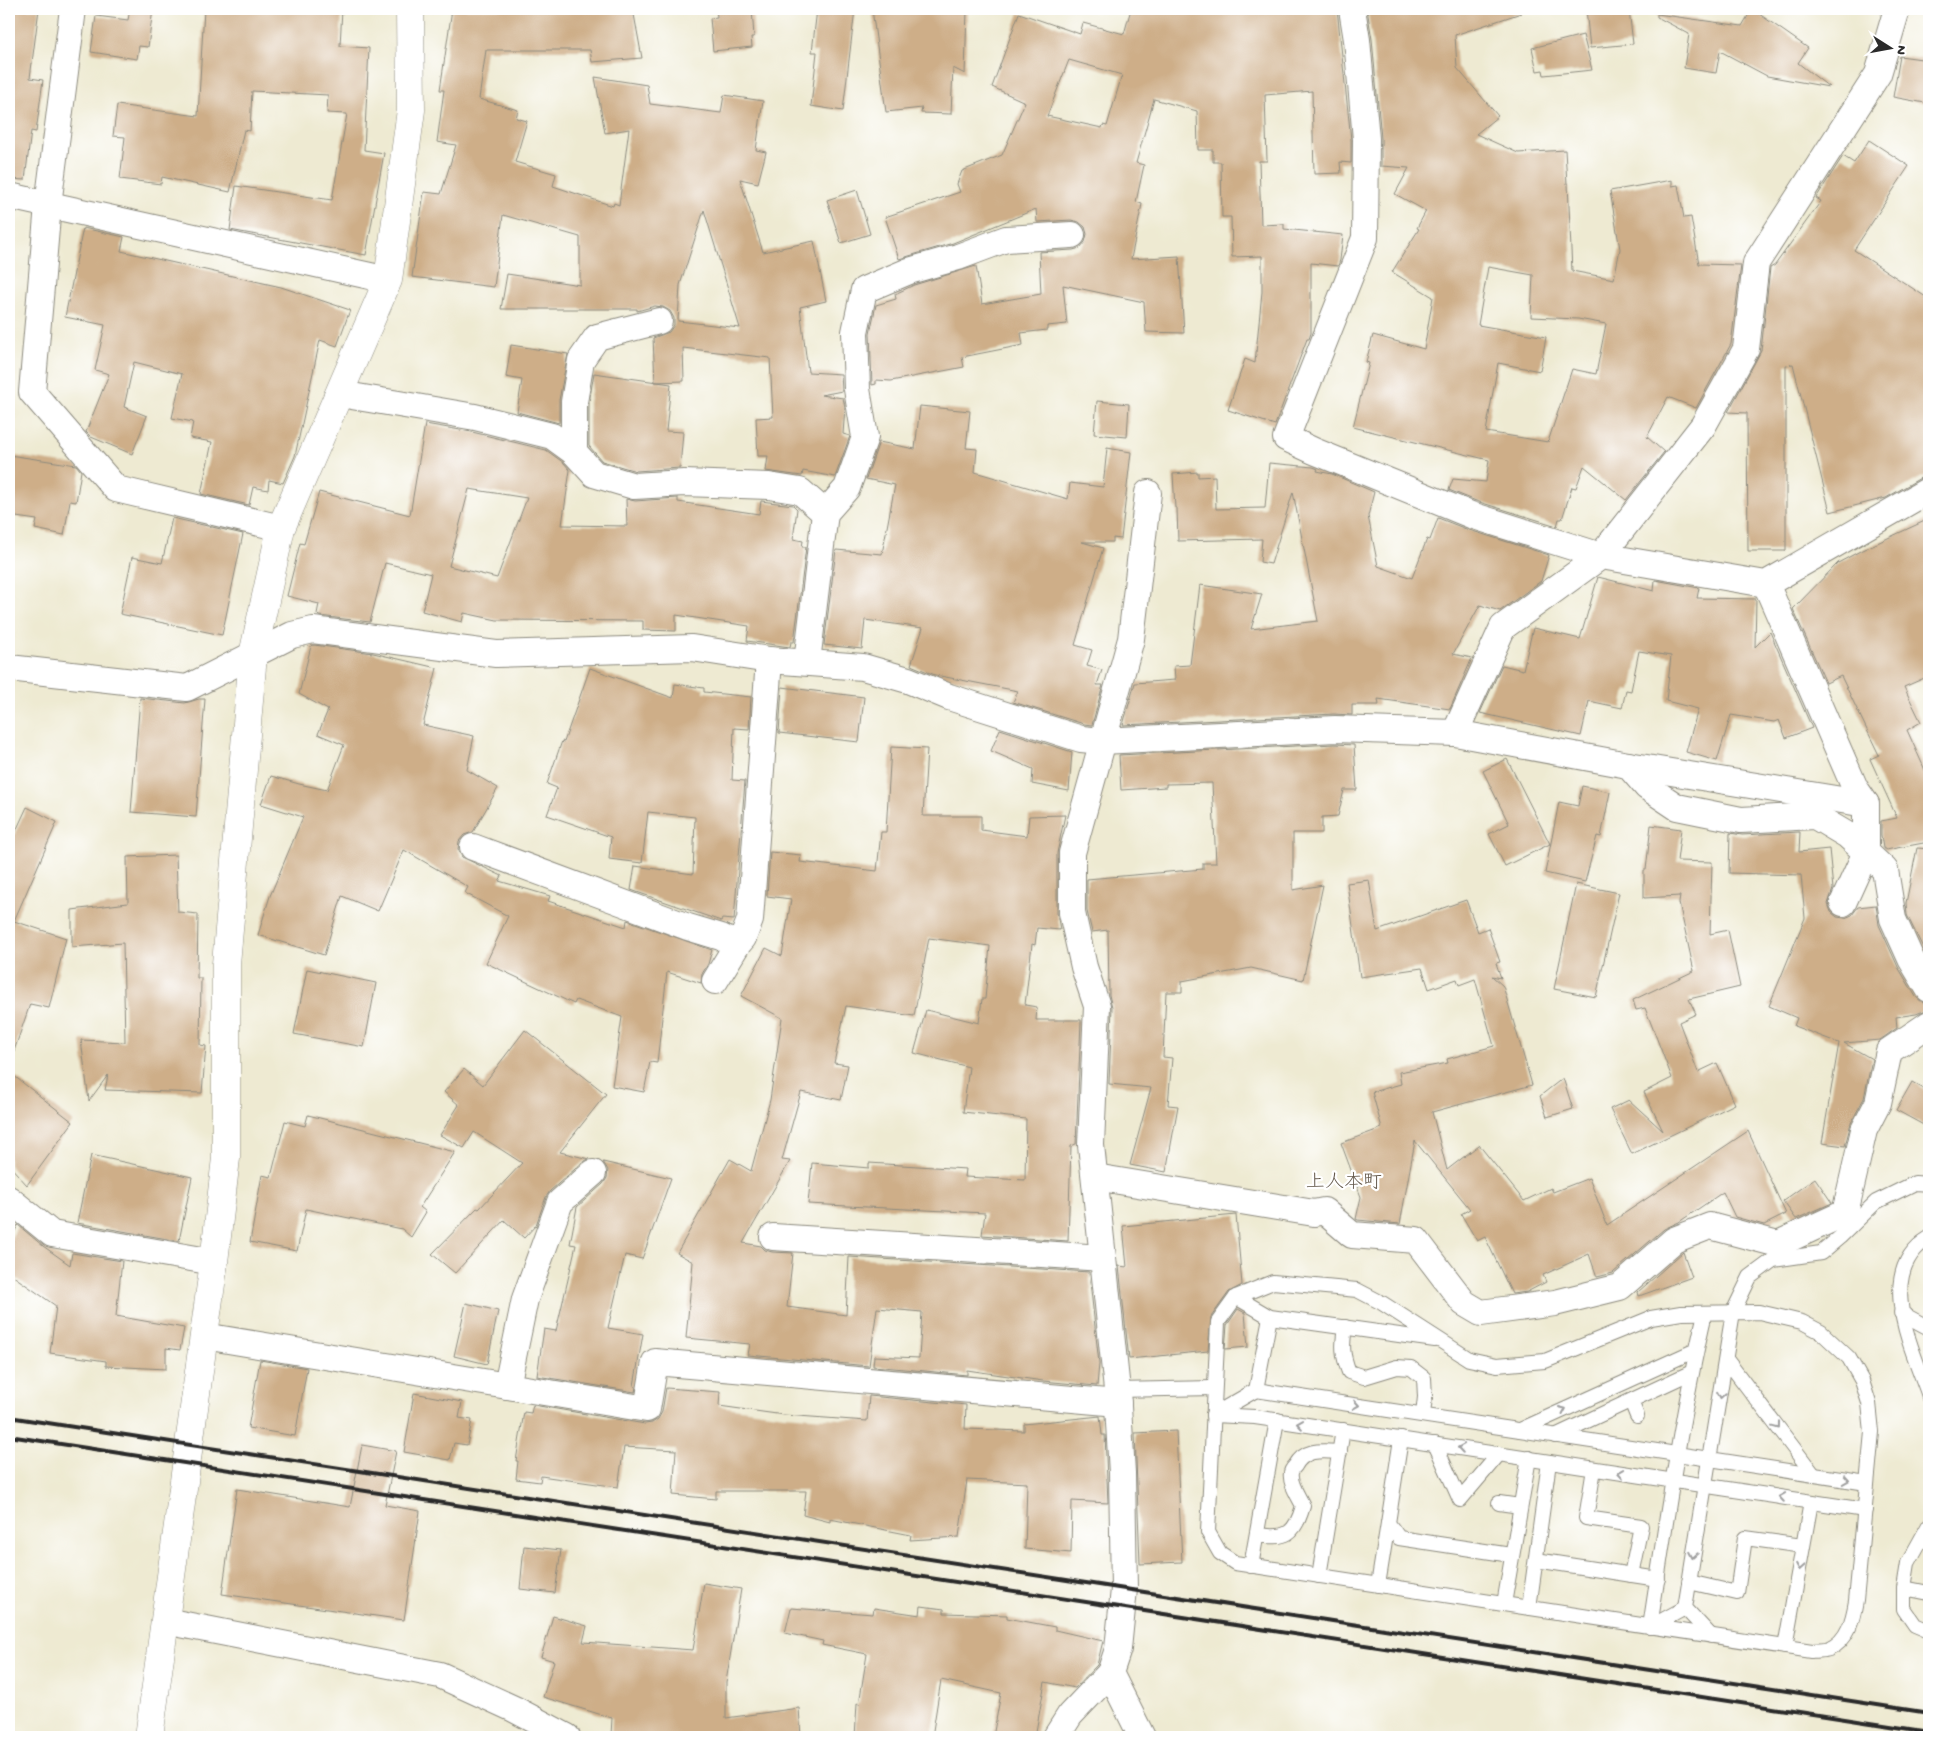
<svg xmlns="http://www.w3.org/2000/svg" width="1938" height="1746" font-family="'Gochi Hand','Klee One',sans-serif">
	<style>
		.building { fill: #ceae88; fill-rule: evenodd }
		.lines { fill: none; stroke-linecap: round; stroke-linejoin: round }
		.service-casing { stroke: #8c8a7e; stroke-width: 16 }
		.minor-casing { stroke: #8c8a7e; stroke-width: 28 }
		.tertiary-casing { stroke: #8c8a7e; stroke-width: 29 }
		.service { stroke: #fff; stroke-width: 14 }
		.minor { stroke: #fff; stroke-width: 26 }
		.tertiary { stroke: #fff; stroke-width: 28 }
		.rail { stroke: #2b2b2b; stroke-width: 4 }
		.oneway { stroke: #a0a0a0 }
		.labels { text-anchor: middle; stroke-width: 4.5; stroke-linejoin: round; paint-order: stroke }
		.quarter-label { font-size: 19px; fill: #64594c; stroke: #fff }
	</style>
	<rect width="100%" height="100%" fill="#fff"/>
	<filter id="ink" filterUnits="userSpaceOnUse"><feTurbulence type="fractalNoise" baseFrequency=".02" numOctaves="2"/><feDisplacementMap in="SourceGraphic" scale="10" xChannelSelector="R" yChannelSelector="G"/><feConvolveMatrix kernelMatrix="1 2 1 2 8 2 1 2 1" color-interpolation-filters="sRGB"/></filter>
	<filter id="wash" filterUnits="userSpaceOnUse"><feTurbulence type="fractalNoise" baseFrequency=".0096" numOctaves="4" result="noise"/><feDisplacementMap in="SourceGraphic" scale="20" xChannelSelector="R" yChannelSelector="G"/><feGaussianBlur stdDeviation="1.12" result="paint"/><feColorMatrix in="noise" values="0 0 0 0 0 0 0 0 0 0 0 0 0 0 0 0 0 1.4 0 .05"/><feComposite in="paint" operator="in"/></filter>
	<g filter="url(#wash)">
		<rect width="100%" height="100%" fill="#eeead2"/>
		<g id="blocks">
			<g class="building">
				<polygon points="9,9 39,9 30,78 43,80 36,132 31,131 25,180 9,179"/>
				<polygon points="130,9 153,9 148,47 139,46 137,59 91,52 96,16 128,20"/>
				<polygon points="204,9 342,9 340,46 369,48 364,150 384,153 366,255 230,230 236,186 332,200 347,114 327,113 328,95 252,91 250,131 244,130 230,192 162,177 161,184 120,179 125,137 113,136 117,105 198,116"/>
				<path d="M452 9H633L642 58 592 62 590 50H486L479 99 518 110 516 118 527 121 515 162 556 174 553 186 613 206 614 203 619 205 629 129 605 133 595 77 647 85 650 104 721 113 724 95 763 101 756 150 766 152 758 183 740 179 763 252 814 241 826 301 800 307 808 372 841 374 842 391 821 395 843 398 845 407 843 434 850 436 835 477 803 471 802 476 766 471 768 456H758L756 418 773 417 770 358 683 348 684 381 655 382 653 338 669 332 674 325V318L670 311 663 307 655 306 637 311V309H501L507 274 580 285V237L503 215 494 287 412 277 424 192 441 194 456 145 437 142 444 90H440ZM704 210 740 328 678 321 680 285Z"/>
				<polygon points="716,9 752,9 754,37 751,37 752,47 713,51 710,18 717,17"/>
				<polygon points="817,9 855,9 843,111 811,106 817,52 812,52"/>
				<polygon points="872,9 967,9 965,74 953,68 951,114 921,113 922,108 886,112"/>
				<path d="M1131 9H1337L1351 140V163L1340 162 1341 173 1314 174 1312 91 1265 95 1267 161H1259L1261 225 1284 224V229L1343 235 1340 260 1338 266 1311 263V333L1309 339H1307L1275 425 1228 410 1245 359 1255 363 1262 292V256L1232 257 1231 217H1222L1221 162H1213V150H1198L1197 111 1154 99 1136 163 1144 165 1136 202 1142 204 1131 259 1179 256 1184 333 1146 332 1144 302 1063 285 1067 324 1047 326V330L1021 333 1023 345 962 357 964 367 891 381 876 380V384L872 385 870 333 876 305 896 299 895 294 914 285 976 266 982 304 1041 294 1039 252 1073 250 1080 248 1085 242 1087 234 1085 227 1079 222 1071 220 1037 222 1036 209 953 243 899 259 885 217 960 192 957 184 962 171 1002 155 1025 102 992 87 1019 13 1080 34 1083 23 1124 34ZM1069 60 1122 75 1107 126 1103 125 1102 128 1047 116Z"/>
				<path d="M1367 9H1520L1521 13 1455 35 1457 68 1498 116 1476 134 1518 153 1565 150 1567 184H1568L1572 271 1614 279 1620 249 1610 191 1672 180V186L1678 185 1684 218 1691 217 1699 264 1741 265 1731 344 1696 408 1668 397 1647 437 1664 452 1626 500 1584 466 1576 488 1572 487 1562 519H1559L1557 526 1476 501 1449 490 1453 479 1486 482 1489 460 1353 427 1369 363 1366 362 1373 335 1424 349 1433 297 1392 272 1419 229 1417 228 1426 211 1395 194 1409 168 1381 166V138L1372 39ZM1488 267 1533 275 1531 317 1578 319 1606 324 1596 374 1572 369 1548 442 1486 432 1498 363 1540 371 1546 337 1478 325Z"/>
				<polygon points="1586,9 1629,9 1633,44 1590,48"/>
				<polygon points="1752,9 1808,48 1798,63 1829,87 1767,76 1720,51 1716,73 1684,68 1689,34 1657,17 1657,14 1742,26"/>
				<polygon points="1583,35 1592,70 1544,75 1543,70 1537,71 1532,48"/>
				<polygon points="1900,56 1929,60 1929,79 1925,103 1893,97"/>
				<polygon points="1869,140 1909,166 1854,250 1929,299 1929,475 1922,477 1886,498 1830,512 1793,364 1786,365 1786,551 1748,551 1747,413 1728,412 1761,351 1770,268 1775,265 1821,201 1816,198 1843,156 1854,163"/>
				<polygon points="857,190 870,234 841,243 827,200"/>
				<polygon points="83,228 124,237 121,251 281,287 350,310 337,346 320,340 295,456 283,483 269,480 268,490 253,487 249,505 201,494 212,442 190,438 193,422 172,418 182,374 134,362 124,407 147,416 132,454 91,437 86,432 109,374 95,370 105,325 65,317"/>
				<polygon points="511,345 568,354 559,400 559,423 517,412 522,380 506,377"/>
				<polygon points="594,373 671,384 666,431 683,432 680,468 636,471 602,461 589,446 589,403"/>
				<polygon points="1097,401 1129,404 1127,437 1094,434"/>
				<polygon points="920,406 970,411 966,448 977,449 975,472 1068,499 1070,483 1103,487 1107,448 1131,452 1121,539 1113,538 1113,542 1082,542 1103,548 1075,645 1092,650 1087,666 1102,670 1097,685 1103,685 1092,725 1084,724 1013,702 1018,691 935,675 911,665 923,628 865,620 862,649 824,645 836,550 882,554 895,485 866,479 879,442 915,449"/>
				<path d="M425 424 472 432 546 450 564 463 570 470 562 525 627 526 626 499 635 501 678 498V502L759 514 761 501 793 505 797 509 793 539 803 541 802 547H806L794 642H791L790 647 747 641 749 626 676 615V631L643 630V621L497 620 464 613 462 622 422 611 431 574 385 563 370 622 319 616 317 614 319 604 287 596 300 543 304 544 319 492 410 515ZM469 489 527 498 497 578 449 566Z"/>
				<polygon points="9,455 76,465 81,471 76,502 70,501 64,535 35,529 37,520 9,516"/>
				<polygon points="1269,463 1313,467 1318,469 1317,471 1332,474 1374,492 1368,516 1378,566 1412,578 1427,539 1430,540 1438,518 1466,529 1549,555 1541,581 1500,611 1480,605 1453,654 1472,658 1450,709 1378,699 1379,705 1352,705 1352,715 1334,714 1123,725 1135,683 1175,680 1174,666 1190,665 1200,585 1262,594 1251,629 1318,621 1293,492 1271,564 1260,562 1262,539 1178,541 1177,508 1175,508 1173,474 1198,472 1198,477 1215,476 1216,509 1265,508"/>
				<polygon points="172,518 243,534 222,635 120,614 132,557 162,563"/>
				<polygon points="1929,519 1929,676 1904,687 1921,722 1907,730 1929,779 1929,842 1886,850 1883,848 1881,836 1881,821 1897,818 1870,759 1879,755 1841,676 1826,683 1793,609 1838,563 1862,550"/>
				<polygon points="1598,577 1654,591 1655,580 1699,588 1697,598 1756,599 1755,647 1770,632 1812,728 1786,738 1779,720 1774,722 1731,715 1717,761 1686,752 1698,709 1666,701 1671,656 1639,651 1631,691 1626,690 1622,708 1589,701 1581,736 1480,713 1502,665 1523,670 1533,628 1580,639"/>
				<polygon points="314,645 373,653 437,668 423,725 474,736 467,770 498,788 473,832 464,835 459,841 458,849 462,857 502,876 499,881 550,896 548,901 626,927 627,920 712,950 708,964 702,974 701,983 667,972 657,1063 650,1062 644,1092 612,1086 622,1017 576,1000 574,1004 486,963 508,916 465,893 468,887 404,850 378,911 342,896 324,955 258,935 270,896 303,817 261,804 271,776 299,784 327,790 344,745 318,734 328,710 299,694 311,646"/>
				<polygon points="590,668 673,698 675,684 704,688 704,692 751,697 749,729 734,728 732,780 745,781 734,920 722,919 721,921 631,890 635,866 693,874 695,817 648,812 642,863 609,859 611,837 547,815 557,788 547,784 562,741 564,742"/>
				<polygon points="782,687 864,697 859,742 779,733"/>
				<polygon points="140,698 185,703 199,699 205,699 196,817 131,812"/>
				<polygon points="1000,729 1072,752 1069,791 1032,784 1033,769 991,751"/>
				<polygon points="1335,744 1354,745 1357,790 1344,790 1338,816 1322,817 1322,833 1293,833 1293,890 1323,885 1303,980 1251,968 1182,981 1182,992 1166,992 1163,1057 1172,1058 1168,1105 1178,1106 1166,1172 1130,1165 1151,1088 1109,1084 1112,1007 1109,995 1108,930 1092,932 1087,911 1087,879 1203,869 1203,863 1216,863 1212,783 1166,784 1166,787 1121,790 1119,755"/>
				<polygon points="891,747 927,749 923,816 981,816 981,830 1027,836 1029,816 1065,815 1057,853 1057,913 1060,930 1037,928 1035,945 1032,944 1025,1005 1037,1007 1036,1020 1081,1020 1076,1144 1071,1146 1068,1241 982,1235 985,1213 808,1204 812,1163 869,1168 869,1163 966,1169 965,1177 1025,1180 1026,1119 963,1112 969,1067 914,1053 926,1010 979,1023 982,999 985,999 990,946 929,938 914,1016 846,1006 834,1063 848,1065 841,1100 801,1092 782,1160 790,1161 743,1243 761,1246 765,1250 772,1252 793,1253 787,1307 846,1315 849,1257 1089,1272 1099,1364 1097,1386 1043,1381 967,1370 967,1375 873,1366 874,1356 919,1358 922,1312 877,1308 869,1366 748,1355 750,1344 686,1338 693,1262 677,1253 730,1159 751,1171 770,1100 782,1018 741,996 766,948 782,956 791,899 767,896 770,852 801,855 800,862 877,871 881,832 886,832"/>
				<polygon points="1507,759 1550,844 1505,866 1489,834 1509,824 1483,771"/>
				<polygon points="1582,786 1610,792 1601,837 1597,836 1585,882 1545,873 1559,802 1578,806"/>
				<polygon points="27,807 57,822 14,921 66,938 49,1008 30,1004 13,1054 9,1053 9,846"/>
				<polygon points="1651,825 1681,829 1677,861 1712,862 1710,934 1728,930 1740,987 1689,999 1696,1014 1679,1022 1698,1072 1717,1063 1735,1104 1632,1154 1610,1109 1629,1100 1663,1131 1644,1092 1672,1078 1645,1008 1636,1010 1633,1000 1694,971 1679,903 1680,896 1644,898 1644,870 1646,870"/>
				<polygon points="1800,832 1799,852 1829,849 1833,889 1828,904 1831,912 1837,917 1845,918 1852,915 1858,907 1876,905 1879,925 1898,967 1916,997 1922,1002 1929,1004 1929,1009 1916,1014 1896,1017 1897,1028 1880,1040 1844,1043 1872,1059 1864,1098 1851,1123 1845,1146 1822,1143 1839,1043 1794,1026 1797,1018 1769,1006 1805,918 1801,875 1729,873 1730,833 1742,835"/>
				<polygon points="1917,848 1929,849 1929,960 1907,915 1906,903"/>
				<polygon points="176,855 178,912 198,914 197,978 201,978 200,1045 206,1046 202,1093 105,1090 108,1075 89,1101 81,1040 125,1042 123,943 72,947 72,910 128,903 127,857"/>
				<polygon points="1369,880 1377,931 1466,900 1478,932 1488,928 1500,962 1496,963 1501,978 1492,976 1503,986 1532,1085 1432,1112 1447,1170 1479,1145 1524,1201 1551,1188 1553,1192 1589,1178 1607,1225 1748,1131 1786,1214 1764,1225 1735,1217 1723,1192 1679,1222 1664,1229 1613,1273 1597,1277 1589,1254 1543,1275 1546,1282 1527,1292 1512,1294 1485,1237 1477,1241 1461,1214 1470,1209 1415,1141 1400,1224 1358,1220 1356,1219 1361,1197 1341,1143 1382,1128 1372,1092 1401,1084 1399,1072 1448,1063 1447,1059 1494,1046 1475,979 1459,985 1457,979 1429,989 1422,968 1360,977 1347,883"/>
				<polygon points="1576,884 1619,893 1596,997 1554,989"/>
				<polygon points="307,969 376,983 364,1047 294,1034"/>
				<polygon points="525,1030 606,1094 560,1152 589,1159 583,1162 550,1191 546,1197 536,1225 524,1238 504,1220 455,1273 432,1254 477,1208 479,1209 522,1163 474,1132 464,1148 440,1135 459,1105 444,1092 464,1069 483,1085"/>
				<polygon points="9,1072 73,1122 27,1185 9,1165"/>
				<polygon points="1563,1078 1573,1109 1547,1117 1540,1096"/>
				<polygon points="1912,1082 1929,1092 1929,1128 1896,1110"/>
				<polygon points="308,1115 455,1152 420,1207 426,1212 411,1237 402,1229 306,1209 297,1251 250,1242 262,1175 271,1177 285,1121 305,1126"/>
				<polygon points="91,1155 192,1177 179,1241 77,1223"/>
				<polygon points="603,1162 671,1178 642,1259 625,1255 608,1328 643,1334 634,1386 636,1387 635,1392 537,1376 544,1329 556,1331 576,1245 570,1244 577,1207 603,1184 607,1178 608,1170"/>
				<polygon points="1815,1178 1832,1203 1796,1219 1783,1201"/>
				<polygon points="1236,1215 1242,1285 1229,1292 1211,1317 1208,1351 1129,1359 1119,1266 1127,1267 1123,1226"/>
				<polygon points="18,1225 43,1246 70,1265 72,1253 122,1261 116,1316 184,1328 180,1350 166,1348 166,1369 106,1366 106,1361 50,1353 56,1306 9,1273 9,1242"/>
				<polygon points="1683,1252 1692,1277 1639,1296 1638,1292"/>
				<polygon points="466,1303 498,1311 487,1364 454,1356"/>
				<polygon points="1238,1309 1245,1313 1248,1347 1225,1349 1227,1325"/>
				<polygon points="260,1360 307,1368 295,1436 248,1428"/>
				<polygon points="666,1388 720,1392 719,1406 784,1415 867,1421 869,1396 966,1405 965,1429 1024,1431 1024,1424 1100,1416 1102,1435 1105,1435 1108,1503 1072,1501 1071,1553 1025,1549 1027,1483 967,1480 959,1537 910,1540 911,1535 830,1519 830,1522 803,1515 806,1491 716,1491 716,1499 673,1495 676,1450 624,1447 618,1487 541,1476 540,1482 516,1479 518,1461 516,1461 524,1412 531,1413 533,1405 645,1424 652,1423 658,1419 662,1412"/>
				<polygon points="414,1393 462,1402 459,1418 472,1420 467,1445 454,1443 450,1460 404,1452"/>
				<polygon points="1176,1431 1182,1562 1140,1564 1135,1433"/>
				<polygon points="362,1445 396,1451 385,1505 420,1511 404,1620 222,1594 237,1489 350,1507"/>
				<polygon points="524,1546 561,1550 555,1593 520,1589"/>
				<polygon points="704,1583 741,1589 726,1682 726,1718 799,1708 801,1737 635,1737 611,1735 612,1718 543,1697 554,1661 541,1657 553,1616 587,1626 583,1642 693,1650"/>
				<polygon points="921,1606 944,1609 944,1613 1007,1615 1007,1618 1055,1627 1055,1630 1103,1641 1097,1665 1075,1688 1045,1682 1035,1737 993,1737 1001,1693 941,1680 932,1737 855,1737 857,1703 859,1704 867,1654 822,1645 823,1641 785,1633 791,1608 873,1614 874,1608 920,1615"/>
			</g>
		</g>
	</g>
	<g filter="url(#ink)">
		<use href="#blocks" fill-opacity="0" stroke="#8c8a7e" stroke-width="1"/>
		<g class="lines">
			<defs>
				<g id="service">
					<path d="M1929 1238C1873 1272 1913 1350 1929 1396"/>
					<path d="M1273 1282 1357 1290 1382 1303 1469 1359 1497 1365 1545 1361 1651 1318 1681 1313 1759 1312 1802 1322 1821 1332 1849 1358 1862 1381 1869 1403 1872 1432 1856 1601C1853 1619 1848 1641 1829 1649 1824 1651 1817 1650 1812 1651L1235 1563 1220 1553 1208 1532 1218 1322 1236 1297Z"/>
					<polyline points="1236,1297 1270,1317 1435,1340"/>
					<polyline points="1901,1313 1929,1328"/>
					<path d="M1345 1327C1342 1346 1342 1354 1349 1372L1364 1377 1397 1367 1411 1368 1424 1378 1425 1397 1423 1415"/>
					<polyline points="1726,1359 1814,1475"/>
					<polyline points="1117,1390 1214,1388"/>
					<polyline points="1256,1390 1867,1483"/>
					<polyline points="1631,1401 1637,1416"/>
					<polyline points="1213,1415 1255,1417 1865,1510"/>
					<polyline points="1213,1415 1256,1390 1270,1317"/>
					<polyline points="1520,1430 1696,1350"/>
					<polyline points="1555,1436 1692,1372"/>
					<polyline points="1401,1439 1388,1523 1399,1538 1511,1555"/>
					<polyline points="1435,1444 1460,1500 1499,1454"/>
					<polyline points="1594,1469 1586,1518 1641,1526 1631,1575"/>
					<polyline points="1499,1503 1520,1506"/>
					<polyline points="1929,1525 1908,1563 1904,1588 1904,1609 1915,1625 1929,1631"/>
					<path d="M1257 1535C1286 1539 1295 1535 1303 1506 1299 1497 1289 1483 1291 1473 1291 1471 1293 1468 1295 1466 1305 1448 1322 1451 1340 1452"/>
					<polyline points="1536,1560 1658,1579"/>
					<polyline points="1251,1566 1277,1420"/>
					<polyline points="1319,1576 1343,1430"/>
					<polyline points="1689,1582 1737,1593 1745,1538 1803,1546"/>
					<polyline points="1378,1585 1388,1523"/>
					<polyline points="1904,1588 1929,1593"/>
					<polyline points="1504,1604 1529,1458"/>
					<polyline points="1529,1608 1549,1462"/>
					<path d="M1650 1627C1666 1522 1681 1416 1705 1313"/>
					<polyline points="1650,1627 1685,1608"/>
					<polyline points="1711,1636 1685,1608 1733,1312 1750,1277 1773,1260 1821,1253 1840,1237 1876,1202 1915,1183 1929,1184"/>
					<polyline points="1785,1647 1811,1502"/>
				</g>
				<g id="minor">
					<polyline points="73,9 48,205 32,392 116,489 281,528"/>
					<polyline points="1352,9 1357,40 1366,139 1365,238 1286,438 1314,451 1471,515 1601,556 1766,584 1929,490"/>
					<polyline points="9,196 388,280"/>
					<polyline points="340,394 475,417 552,436 574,452 594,474 634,486 684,483 769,486 800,491 825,513"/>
					<polyline points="574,452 574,402 581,360 597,337 659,321"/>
					<polyline points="1766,584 1855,788 1866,804 1866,852 1843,903"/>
					<polyline points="807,662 825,513 847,488 865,437 857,389 855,332 864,290 909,271 958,257 1006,239 1072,235"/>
					<polyline points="9,668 187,688 292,635 313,630 496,654 692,648 769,660 863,667 908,680 949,697 1081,739 1102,741 1335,729 1455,733 1628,765 1866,804"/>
					<polyline points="1455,733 1503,627 1601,556 1703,426 1746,349 1756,263 1878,74 1897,9"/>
					<polyline points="1628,765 1647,787 1677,807 1741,820 1815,816 1847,835 1885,870 1893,919 1911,959 1929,989"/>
					<polyline points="473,847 688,927 721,937 737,945 743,938 750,920 769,660"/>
					<polyline points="715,981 737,945"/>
					<polyline points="1095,1177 1314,1213 1324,1211 1352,1235 1416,1240 1464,1303 1481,1313 1555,1303 1620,1287 1674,1240 1710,1226 1778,1244 1845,1213 1864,1130 1878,1103 1889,1051 1929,1024"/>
					<polyline points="9,1199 52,1234 214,1262"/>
					<polyline points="773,1237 1103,1258"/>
					<polyline points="204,1336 647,1409 655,1362 1118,1403"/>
					<polyline points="507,1386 525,1299 560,1202 593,1173"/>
					<polyline points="165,1621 440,1675 514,1709 567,1737"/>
					<polyline points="1056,1737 1070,1715 1110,1673"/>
					<polyline points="1142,1737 1110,1673 1118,1649 1124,1589 1122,1473 1117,1390 1091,1145 1097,1006 1084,967 1072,913 1072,853 1131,639 1148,493"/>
				</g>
				<polyline id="tertiary" points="149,1737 214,1262 226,1158 226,964 253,655 281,528 388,280 411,110 410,9"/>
			</defs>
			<use href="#service" class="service-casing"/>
			<use href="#minor" class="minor-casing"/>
			<use href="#tertiary" class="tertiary-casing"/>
			<use href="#service" class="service"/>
			<use href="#minor" class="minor"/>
			<use href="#tertiary" class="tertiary"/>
			<g class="rail">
				<polyline points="9,1417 1929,1713"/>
				<polyline points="9,1436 1929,1732"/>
			</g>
		</g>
		<defs><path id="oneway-chevron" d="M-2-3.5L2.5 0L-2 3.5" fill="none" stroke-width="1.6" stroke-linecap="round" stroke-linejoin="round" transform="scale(1.25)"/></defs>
		<g class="oneway">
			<use href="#oneway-chevron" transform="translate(1721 1395) rotate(99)"/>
			<use href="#oneway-chevron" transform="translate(1356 1405) rotate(9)"/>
			<use href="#oneway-chevron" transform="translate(1563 1410) rotate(-24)"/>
			<use href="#oneway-chevron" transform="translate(1300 1424) rotate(-172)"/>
			<use href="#oneway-chevron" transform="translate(1777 1426) rotate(53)"/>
			<use href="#oneway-chevron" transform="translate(1461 1448) rotate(-171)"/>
			<use href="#oneway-chevron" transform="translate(1621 1473) rotate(-171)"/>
			<use href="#oneway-chevron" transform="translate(1846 1480) rotate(9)"/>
			<use href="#oneway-chevron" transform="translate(1782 1497) rotate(-171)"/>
			<use href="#oneway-chevron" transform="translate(1693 1555) rotate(100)"/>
			<use href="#oneway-chevron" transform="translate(1800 1567) rotate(100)"/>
		</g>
	</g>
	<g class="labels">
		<g class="quarter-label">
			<text x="1344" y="1187">上人本町</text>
		</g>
	</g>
	<rect width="1938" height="1746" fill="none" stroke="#fff" stroke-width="30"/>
	<g transform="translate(1890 48) rotate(101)" stroke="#ffffff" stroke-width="4" paint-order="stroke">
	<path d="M0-4L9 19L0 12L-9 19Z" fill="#2b2b2b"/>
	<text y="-8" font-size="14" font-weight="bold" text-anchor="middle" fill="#2b2b2b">N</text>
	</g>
</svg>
